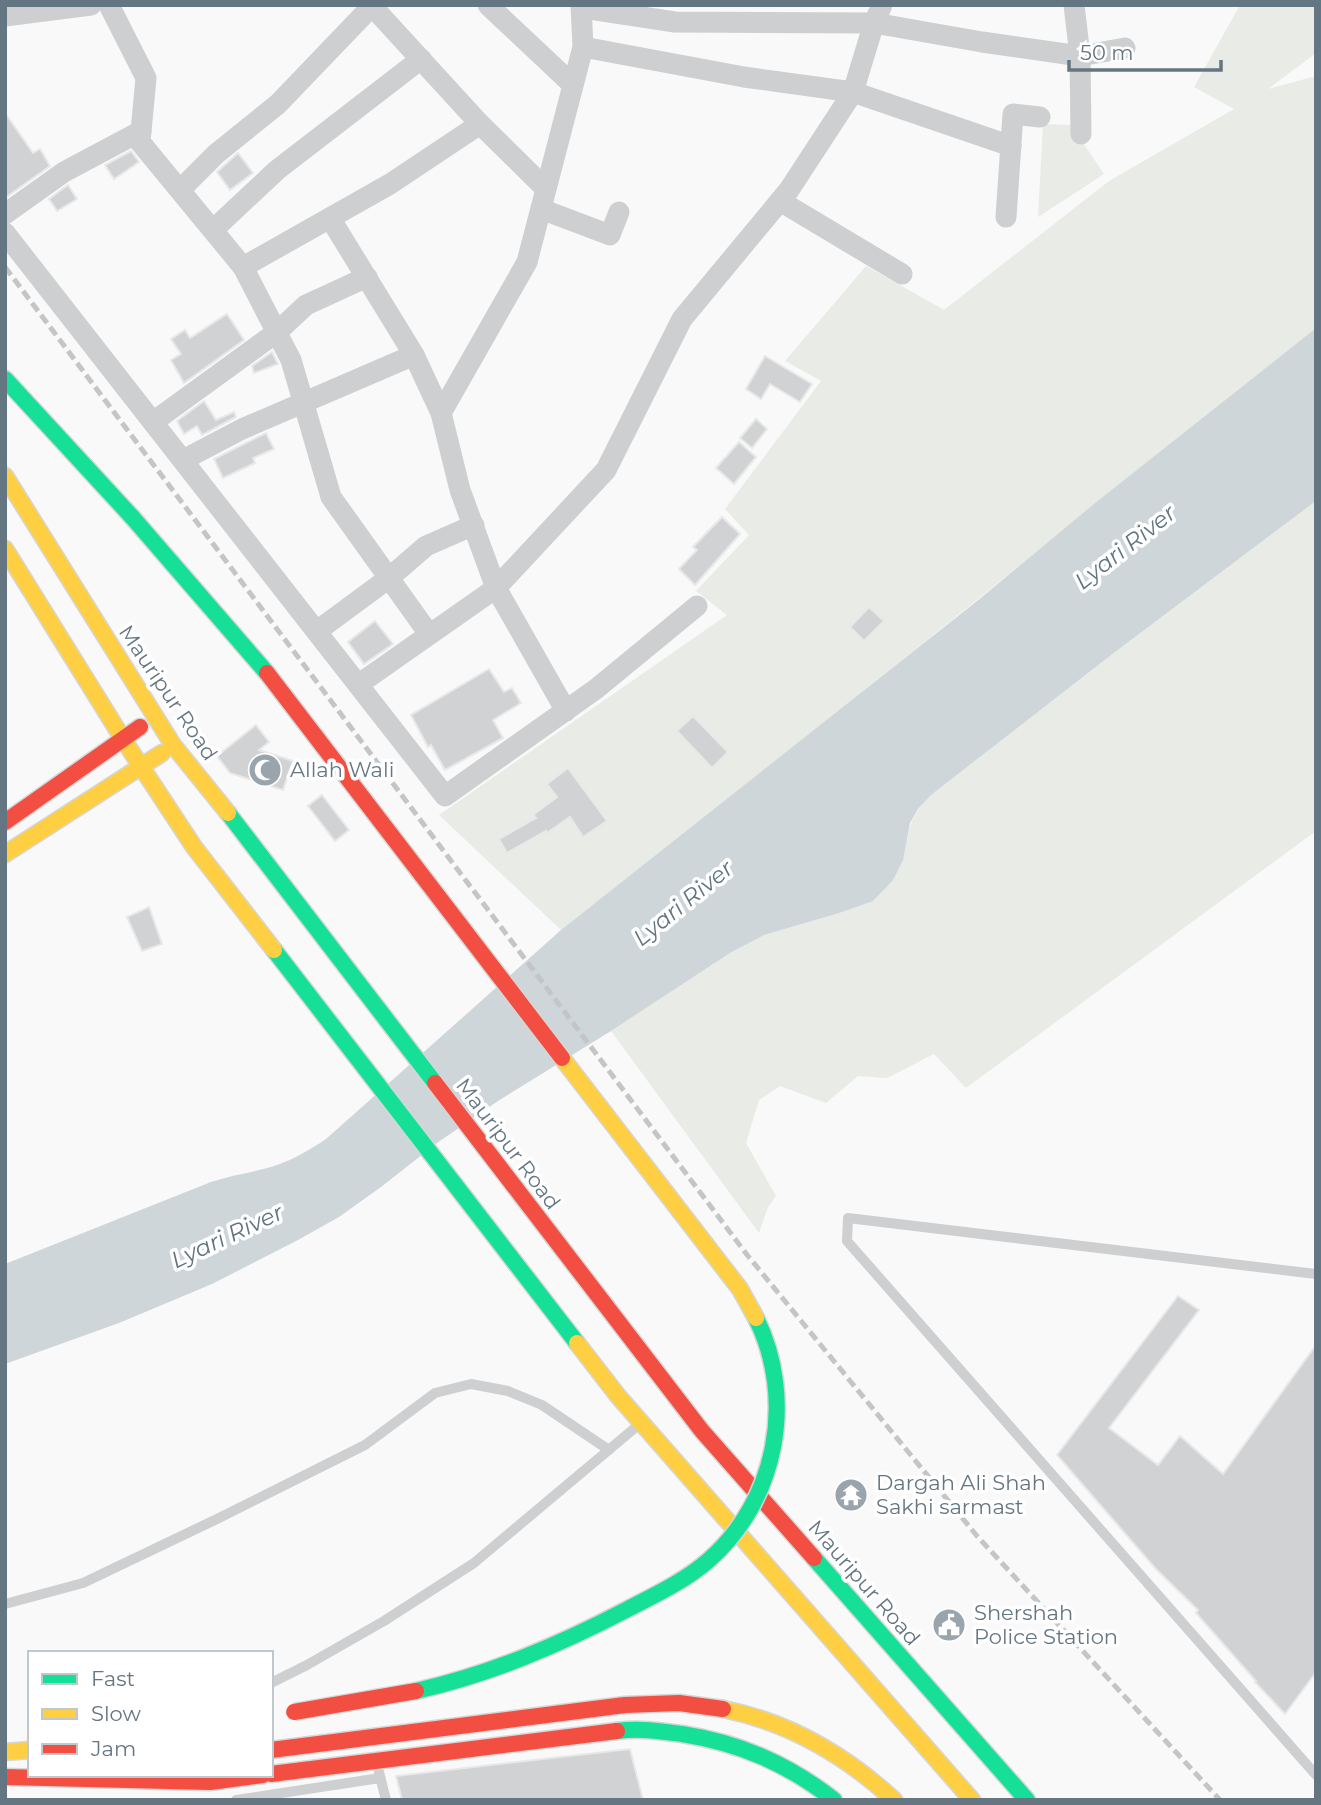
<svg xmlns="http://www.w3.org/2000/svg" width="1321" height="1805" font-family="Montserrat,sans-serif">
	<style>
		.green { fill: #e8ebe6 }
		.water { fill: #ced6d9 }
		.building { fill: #d0d2d3; stroke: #e8e8e8; stroke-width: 2 }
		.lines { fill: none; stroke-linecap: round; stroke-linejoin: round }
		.fast-casing { stroke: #d5d6d7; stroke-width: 19 }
		.slow-casing { stroke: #d5d6d7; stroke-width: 19 }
		.jam-casing { stroke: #d5d6d7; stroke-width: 19 }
		.lane { stroke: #cecfd0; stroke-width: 10 }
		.street { stroke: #cecfd0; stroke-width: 21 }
		.fast { stroke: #16e098; stroke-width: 16 }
		.slow { stroke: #ffcf43; stroke-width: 16 }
		.jam { stroke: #f24e42; stroke-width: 16 }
		.rail { stroke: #c3c5c6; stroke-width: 5; stroke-dasharray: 10 5; stroke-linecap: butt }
		.fast-bridge-casing { stroke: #d5d6d6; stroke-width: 19; stroke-linecap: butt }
		.slow-bridge-casing { stroke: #d5d6d6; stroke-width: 19; stroke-linecap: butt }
		.jam-bridge-casing { stroke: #d5d6d6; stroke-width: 19; stroke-linecap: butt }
		.fast-bridge { stroke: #16e098; stroke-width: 16 }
		.slow-bridge { stroke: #ffcf43; stroke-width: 16 }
		.jam-bridge { stroke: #f24e42; stroke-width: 16 }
		.labels { text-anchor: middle; stroke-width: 7; stroke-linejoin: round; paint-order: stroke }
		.street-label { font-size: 21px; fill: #657683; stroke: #fff }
		.poi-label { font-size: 21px; fill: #657683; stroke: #fff; text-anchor: start }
		.water-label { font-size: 23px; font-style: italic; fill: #60757c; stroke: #fff }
	</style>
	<rect width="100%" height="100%" fill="#f9f9f9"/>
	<g class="green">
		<path d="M1240 5H1316V53L1268 89 1316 76V328C1064 528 815 733 561 930L439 815 727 615 696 591 749 535 725 509 821 381 785 361 866 266 944 310 1109 181 1234 109 1194 87Z"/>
		<polygon points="1043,124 1071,125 1104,174 1038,217"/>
		<path d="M1316 501V831L966 1088 934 1054 887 1078 858 1076 826 1103 780 1086 759 1100 746 1143 776 1196 768 1207 759 1233 611 1031 730 953 764 935 836 914 907 840C910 820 917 809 931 795L1115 652Z"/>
	</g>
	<path class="water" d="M1316 328V501L1115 652 931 795 918 809 910 823 903 860 893 880 873 901 836 914 764 935 730 953 611 1031 498 1101 437 1143 381 1187 339 1217 298 1240 212 1284 119 1323 5 1364V1264L211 1182C231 1175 251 1173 271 1167 291 1161 308 1151 326 1139L561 930 977 601 1094 504Z"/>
	<g class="building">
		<polygon points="5,113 33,153 40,149 50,166 5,198"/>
		<polygon points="131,151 139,162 114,179 105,165"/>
		<polygon points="238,153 253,173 230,190 217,172"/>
		<polygon points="68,185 77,199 57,211 49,199"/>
		<polygon points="227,314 244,340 184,383 171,360 181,354 171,339 185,330 190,338"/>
		<polygon points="272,352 278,364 254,373 252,366"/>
		<polygon points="765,356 812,384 800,402 770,384 761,399 746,389"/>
		<polygon points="204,401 216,420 234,412 236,417 202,435 197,426 184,434 177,421"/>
		<polygon points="756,419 767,429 752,448 740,438"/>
		<polygon points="266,433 274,449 253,458 255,463 223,478 214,459"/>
		<polygon points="739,442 756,457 734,484 716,468"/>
		<polygon points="722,517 740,534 695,585 679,569 697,550 693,547"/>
		<polygon points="869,607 884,621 864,641 850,627"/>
		<polygon points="375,621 393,644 364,664 348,642"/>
		<polygon points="489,669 504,692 512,688 521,703 493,720 503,738 445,770 431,745 428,747 411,715"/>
		<polygon points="693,716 728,752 712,768 677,731"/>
		<polygon points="256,725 269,742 259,750 293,761 283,790 230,773 217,756"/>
		<polygon points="568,768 607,821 583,837 570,817 547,833 546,831 507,853 499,839 536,818 533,815 557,797 547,784"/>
		<polygon points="322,795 349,830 335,841 308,806"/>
		<polygon points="149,907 162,944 142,951 127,917"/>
		<polygon points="1178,1296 1199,1310 1109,1428 1158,1465 1180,1436 1223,1474 1316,1345 1316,1672 1285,1714 1255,1682 1256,1681 1196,1613 1198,1610 1156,1569 1057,1455"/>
		<polygon points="630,1749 643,1800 402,1800 396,1776"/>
	</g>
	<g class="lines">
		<defs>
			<g id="fast">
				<polyline points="5,379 133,518 267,673"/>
				<polyline points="228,813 435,1083"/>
				<polyline points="274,950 577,1343"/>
				<polyline points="814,1558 1027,1800"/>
				<path d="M617 1731C640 1728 660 1731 682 1734 740 1743 788 1764 834 1800"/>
			</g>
			<g id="slow">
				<polyline points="5,476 173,745 228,813"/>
				<polyline points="5,549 123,739 194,847 274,950"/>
				<polyline points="5,854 162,753"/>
				<polyline points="577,1343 618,1396 972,1800"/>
				<path d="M723 1709C789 1722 845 1755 894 1800"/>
				<polyline points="5,1752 30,1750"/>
			</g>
			<g id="jam">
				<polyline points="5,822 140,727"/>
				<polyline points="435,1083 702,1431 814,1558"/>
				<polyline points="271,1750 625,1705 679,1703 723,1709"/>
				<polyline points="271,1774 617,1731"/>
				<polyline points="5,1777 210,1782 263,1775"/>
			</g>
		</defs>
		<use href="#fast" class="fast-casing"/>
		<use href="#slow" class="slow-casing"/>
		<use href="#jam" class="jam-casing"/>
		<g class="lane">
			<polyline points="1316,1274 848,1218 847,1241 1316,1775"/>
			<polyline points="5,1604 83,1583 217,1519 365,1445 435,1393 471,1384 508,1391 542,1405 609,1450"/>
			<polyline points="271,1683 307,1665 384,1621 474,1563 636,1427"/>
			<polyline points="379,1772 386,1800"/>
			<polyline points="236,1800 380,1778"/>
		</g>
		<g class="street">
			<polyline points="109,5 146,78 140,142 243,267 291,360 331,497 429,634"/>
			<polyline points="371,5 480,124 546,189"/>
			<polyline points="488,5 573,85"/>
			<polyline points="1074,5 1080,56 1081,134"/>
			<polyline points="583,8 675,22 874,23 982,42 1080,56 1125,48"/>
			<polyline points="5,16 91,5"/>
			<polyline points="583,47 744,77 853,92 1011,146"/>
			<polyline points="180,190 216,154 278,104 372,6"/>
			<polyline points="780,201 902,274"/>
			<polyline points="541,209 610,235 619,212"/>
			<polyline points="5,214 64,172 141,131"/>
			<polyline points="1006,217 1013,114 1040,117"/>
			<polyline points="330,218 414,355 441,413"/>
			<polyline points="213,230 277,170 421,59"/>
			<polyline points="5,233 445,796 596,689 697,606"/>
			<polyline points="243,267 390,184 480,124"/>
			<polyline points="153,422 277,332 306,305 367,277"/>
			<polyline points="183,460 242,429 414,355"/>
			<polyline points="317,631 389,578 426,546 474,525"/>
			<polyline points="359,684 496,588 606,470 682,319 789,190 853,92 874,23 882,5"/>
			<polyline points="566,711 496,588 460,490 441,413 527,262 583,47 581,5"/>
		</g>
		<use href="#fast" class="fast"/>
		<use href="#slow" class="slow"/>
		<use href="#jam" class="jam"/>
		<polyline class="rail" points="5,267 748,1256 977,1536 1220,1800"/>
		<defs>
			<path id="fast-bridge" d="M416 1691C491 1674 559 1645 628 1609 655 1595 685 1581 709 1560 777 1500 796 1399 756 1318"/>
			<polyline id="slow-bridge" points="562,1058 740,1289 756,1318"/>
			<g id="jam-bridge">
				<polyline points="267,673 562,1058"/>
				<polyline points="294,1712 416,1691"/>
			</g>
		</defs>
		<use href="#fast-bridge" class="fast-bridge-casing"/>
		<use href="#slow-bridge" class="slow-bridge-casing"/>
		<use href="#jam-bridge" class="jam-bridge-casing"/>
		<use href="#fast-bridge" class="fast-bridge"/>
		<use href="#slow-bridge" class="slow-bridge"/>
		<use href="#jam-bridge" class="jam-bridge"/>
	</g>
	<defs>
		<symbol id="mosque-disc" viewBox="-11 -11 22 22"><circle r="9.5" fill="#99a4ac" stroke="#fff"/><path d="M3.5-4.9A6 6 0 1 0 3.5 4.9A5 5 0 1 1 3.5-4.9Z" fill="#fff"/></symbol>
		<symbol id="temple-disc" viewBox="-11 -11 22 22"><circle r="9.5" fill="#99a4ac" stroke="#fff"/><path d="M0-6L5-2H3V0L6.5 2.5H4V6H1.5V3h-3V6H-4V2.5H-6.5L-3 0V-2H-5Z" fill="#fff"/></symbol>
		<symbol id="civic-disc" viewBox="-11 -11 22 22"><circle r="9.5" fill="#99a4ac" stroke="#fff"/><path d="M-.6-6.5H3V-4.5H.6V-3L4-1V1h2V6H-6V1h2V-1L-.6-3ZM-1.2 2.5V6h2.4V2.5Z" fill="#fff"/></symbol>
	</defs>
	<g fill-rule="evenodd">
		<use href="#mosque-disc" x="246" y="751" width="38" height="38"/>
		<use href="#temple-disc" x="832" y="1476" width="38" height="38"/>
		<use href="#civic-disc" x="930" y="1606" width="38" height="38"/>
	</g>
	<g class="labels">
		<g class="street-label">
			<text transform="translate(168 693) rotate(56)" y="7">Mauripur Road</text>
			<text transform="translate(508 1144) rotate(53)" y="7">Mauripur Road</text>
			<text transform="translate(864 1583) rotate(49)" y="7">Mauripur Road</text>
		</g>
		<g class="poi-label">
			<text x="290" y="777">Allah Wali</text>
			<text x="876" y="1490">Dargah Ali Shah<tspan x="876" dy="24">Sakhi sarmast</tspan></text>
			<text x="974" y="1620">Shershah<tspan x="974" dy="24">Police Station</tspan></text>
		</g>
		<g class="water-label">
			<text transform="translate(1125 547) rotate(-38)" y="8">Lyari River</text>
			<text transform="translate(683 903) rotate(-39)" y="8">Lyari River</text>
			<text transform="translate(227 1236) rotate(-25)" y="8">Lyari River</text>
		</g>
	</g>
	<rect width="1321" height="1805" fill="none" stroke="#657683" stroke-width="14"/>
	<rect x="28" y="1651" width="245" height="126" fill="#ffffff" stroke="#c1c8cd" stroke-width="2"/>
	<rect x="42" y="1674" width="35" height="10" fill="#16e098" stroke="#c1c8cd" stroke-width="2"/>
	<text x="91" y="1686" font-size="21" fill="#657683">Fast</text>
	<rect x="42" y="1709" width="35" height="10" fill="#ffcf43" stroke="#c1c8cd" stroke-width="2"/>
	<text x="91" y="1721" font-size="21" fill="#657683">Slow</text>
	<rect x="42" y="1744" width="35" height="10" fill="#f24e42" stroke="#c1c8cd" stroke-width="2"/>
	<text x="91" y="1756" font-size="21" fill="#657683">Jam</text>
	<path d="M1069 60v10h152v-10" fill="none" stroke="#657683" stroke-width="3.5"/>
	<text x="1080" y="60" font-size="21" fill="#657683" stroke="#ffffff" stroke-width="5" paint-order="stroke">50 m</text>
</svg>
